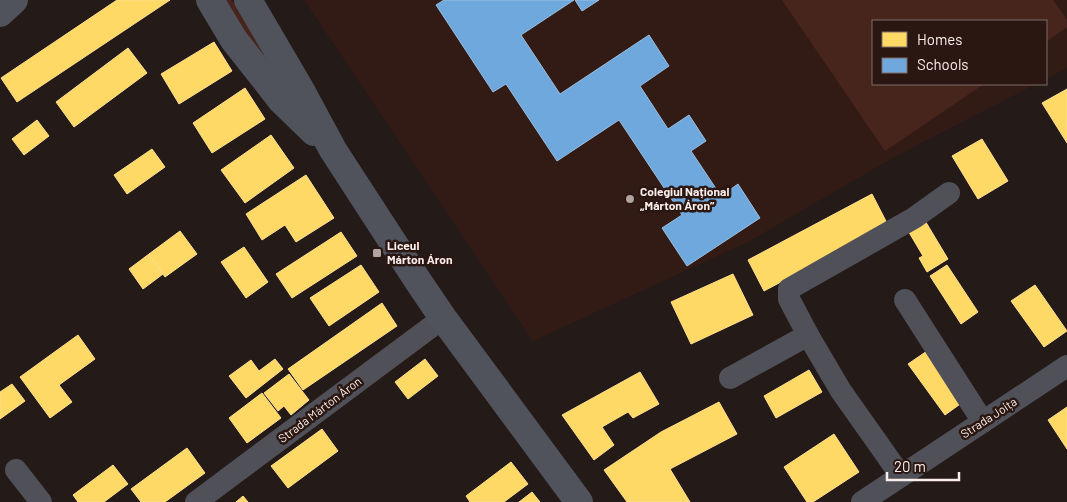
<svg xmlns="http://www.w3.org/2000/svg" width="1067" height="502" font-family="Barlow,sans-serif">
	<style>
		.built { fill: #331b15 }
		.grass { fill: #47251d }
		.homes { fill: #ffd966; stroke: #fedf8d }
		.schools { fill: #6fa8dc; stroke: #99bde0 }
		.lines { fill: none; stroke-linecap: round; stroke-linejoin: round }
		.street { stroke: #505158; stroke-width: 22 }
		.secondary { stroke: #50535c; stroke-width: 28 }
		.poi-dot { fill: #b0a3a0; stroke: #2a1712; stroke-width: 2 }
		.labels { text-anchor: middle; stroke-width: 5; stroke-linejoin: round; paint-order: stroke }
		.poi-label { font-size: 12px; font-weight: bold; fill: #fbede9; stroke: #2a1712; text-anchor: start }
		.street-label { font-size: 12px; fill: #fbede9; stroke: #2a1712 }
	</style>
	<rect width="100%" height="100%" fill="#241a18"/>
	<polygon class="built" points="304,0 1067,0 1067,68 1046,79 1046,21 873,21 873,84 1036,84 896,156 748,242 533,341"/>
	<g class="grass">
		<polygon points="220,0 231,0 252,20 297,102"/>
		<polygon points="782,0 1053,0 1067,20 1067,27 1046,42 1046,21 873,21 873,84 984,84 885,151"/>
	</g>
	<g class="homes">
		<polygon points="117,0 170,0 17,102 1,78"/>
		<polygon points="214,42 232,71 179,104 161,74"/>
		<polygon points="128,48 147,73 74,127 56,102"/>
		<polygon points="245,88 265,119 212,153 193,123"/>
		<polygon points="1067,89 1067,143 1042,103"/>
		<polygon points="37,120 49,136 24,155 12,139"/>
		<polygon points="271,135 294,168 245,203 221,170"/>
		<polygon points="982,139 1008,181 978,199 952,156"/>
		<polygon points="152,149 165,167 127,194 114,175"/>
		<polygon points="306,175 334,218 296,242 285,225 262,240 246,214"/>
		<polygon points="872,194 888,225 764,291 748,260"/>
		<polygon points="924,219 948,259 927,272 919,258 923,256 907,229"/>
		<polygon points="180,231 197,254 165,277 149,254"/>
		<polygon points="341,232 357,256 292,298 276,274"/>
		<polygon points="244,247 268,282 246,298 221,262"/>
		<polygon points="149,254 163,274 143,289 129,269"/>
		<polygon points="361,265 379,292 329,326 310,298"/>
		<polygon points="947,265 978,312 961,324 930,276"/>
		<polygon points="733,274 753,315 691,344 671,302"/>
		<polygon points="1035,285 1067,331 1044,347 1011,301"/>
		<polygon points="382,303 397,326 303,390 288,369"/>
		<polygon points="78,335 95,359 59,385 72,402 50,418 20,377"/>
		<polygon points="927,351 963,402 945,415 908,364"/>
		<polygon points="275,359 283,369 246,398 229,376 251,360 259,371"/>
		<polygon points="425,359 438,376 408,399 395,382"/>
		<polygon points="809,370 822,392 776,418 764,396"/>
		<polygon points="640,372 659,404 633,418 628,412 602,427 614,445 594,460 562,415"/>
		<polygon points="289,374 309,400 291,415 284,406 278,411 264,393"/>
		<polygon points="12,384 25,401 0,419 0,392"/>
		<polygon points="262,393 281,418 247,443 229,418"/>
		<polygon points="719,402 737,434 670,469 690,502 627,502 604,470 661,432"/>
		<polygon points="1067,407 1067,449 1048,420"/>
		<polygon points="322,429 338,451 288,488 271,466"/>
		<polygon points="834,434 859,472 813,502 807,502 784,467"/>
		<polygon points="187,448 205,473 165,502 141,502 131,489"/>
		<polygon points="511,462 528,484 504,502 470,502 466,496"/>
		<polygon points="113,465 128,484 104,502 78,502 73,495"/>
		<polygon points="532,492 540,502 519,502"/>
		<polygon points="243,496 248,502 236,502"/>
	</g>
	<g class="schools">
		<polygon points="444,0 574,0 521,35 560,94 649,35 669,66 640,86 668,129 689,115 706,141 691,151 721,196 738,184 760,218 687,266 662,228 682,215 619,120 557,161 506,84 493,92 436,5"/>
		<polygon points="575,0 599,0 582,11"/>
	</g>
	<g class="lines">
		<g class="street">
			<polyline points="905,300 983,422"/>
			<polyline points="808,335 841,391 901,476"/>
			<polyline points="730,378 808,335 789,299 789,289 914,218 949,193"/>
			<polyline points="16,470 41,502"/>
			<polyline points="196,502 443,318"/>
			<polyline points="862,502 1067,366"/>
		</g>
		<g class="secondary">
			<polyline points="210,0 234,40 282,101 314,132"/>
			<polyline points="248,0 299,87 333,150 418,281 443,318 579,502"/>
			<polyline points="0,13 14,0"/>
		</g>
	</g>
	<g class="poi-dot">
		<circle cx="630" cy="199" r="5"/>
		<rect x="372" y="248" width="10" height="10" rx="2.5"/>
	</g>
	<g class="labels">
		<g class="poi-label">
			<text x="640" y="196">Colegiul Național<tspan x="640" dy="14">„Márton Áron”</tspan></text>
			<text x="387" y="250">Liceul<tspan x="387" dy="14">Márton Áron</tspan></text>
		</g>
		<g class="street-label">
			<text transform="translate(320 410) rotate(-37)" y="4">Strada Márton Áron</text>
			<text transform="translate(989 418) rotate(-33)" y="4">Strada Joița</text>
		</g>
	</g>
	<rect x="872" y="20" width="175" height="65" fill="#2a1712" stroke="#7e6d68"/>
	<rect x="882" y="32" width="25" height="15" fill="#ffd966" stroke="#7e6d68"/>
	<text x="917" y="45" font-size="15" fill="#fbede9">Homes</text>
	<rect x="882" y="58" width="25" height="15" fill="#6fa8dc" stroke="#7e6d68"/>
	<text x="917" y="70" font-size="15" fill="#fbede9">Schools</text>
	<path d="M887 472v8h72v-8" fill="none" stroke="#fbede9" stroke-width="2.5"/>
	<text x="894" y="472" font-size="15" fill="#fbede9" stroke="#2a1712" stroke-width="4" paint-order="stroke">20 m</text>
</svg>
